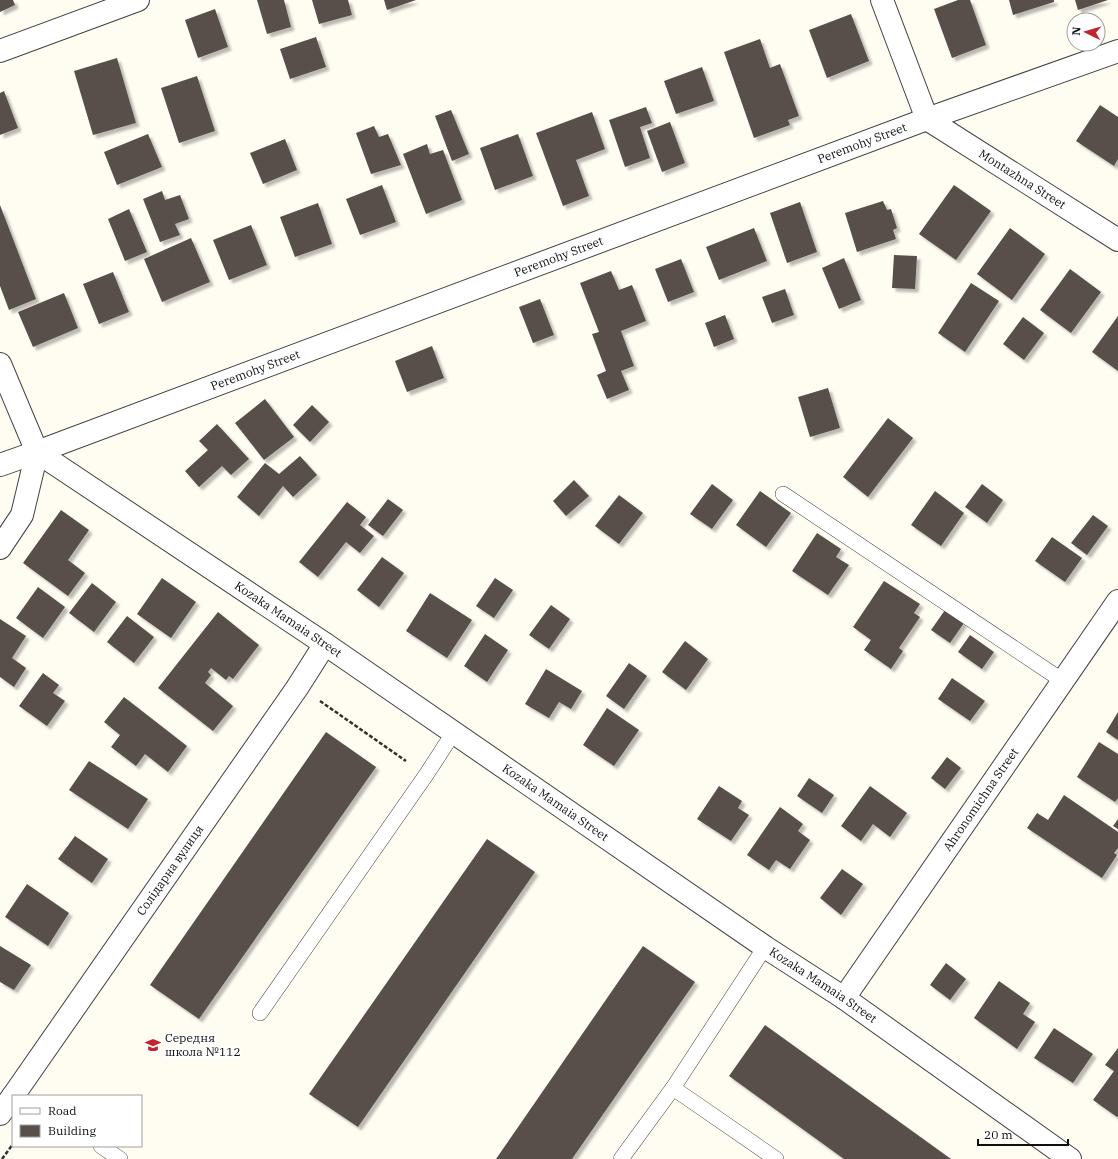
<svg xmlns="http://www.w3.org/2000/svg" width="1118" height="1159" font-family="'IBM Plex Serif',serif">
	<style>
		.building { fill: #58504b; filter: url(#shadow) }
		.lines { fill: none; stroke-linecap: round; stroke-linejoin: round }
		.service-casing { stroke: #424242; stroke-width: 16 }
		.minor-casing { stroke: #424242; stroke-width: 24 }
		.tertiary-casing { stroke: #424242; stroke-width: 24 }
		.path { stroke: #313131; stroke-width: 2.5; stroke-dasharray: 4 2; stroke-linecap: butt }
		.service { stroke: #fff; stroke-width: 15 }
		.minor { stroke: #fff; stroke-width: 22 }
		.tertiary { stroke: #fff; stroke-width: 22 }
		.labels { text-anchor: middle; stroke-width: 4; stroke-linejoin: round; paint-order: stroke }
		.street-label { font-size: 12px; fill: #0f0f0f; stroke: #fff }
		.poi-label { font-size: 12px; fill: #0f0f0f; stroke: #fff; text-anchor: start }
	</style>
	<defs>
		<filter id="shadow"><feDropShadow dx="3.5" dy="3.5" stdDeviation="1" flood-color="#0004"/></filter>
	</defs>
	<rect width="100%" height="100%" fill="#fffcf2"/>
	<g class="building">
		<polygon points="0,0 13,0 15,5 0,12"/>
		<polygon points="257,0 284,0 291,27 267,34"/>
		<polygon points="312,0 348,0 352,15 319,24"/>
		<polygon points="384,0 416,0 387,10"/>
		<polygon points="958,0 970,0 986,45 952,58 934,9"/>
		<polygon points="1009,0 1054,0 1054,2 1013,15"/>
		<polygon points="1075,0 1108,0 1078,10"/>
		<polygon points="215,9 228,47 198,58 185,20"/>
		<polygon points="851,14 869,61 827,78 809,30"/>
		<polygon points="316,37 326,67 290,79 280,49"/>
		<polygon points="760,39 770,68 780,64 799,116 788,120 790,125 754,138 724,52"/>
		<polygon points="117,58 136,123 93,135 74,71"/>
		<polygon points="702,67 714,101 676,114 664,81"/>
		<polygon points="197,76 215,131 179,143 161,88"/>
		<polygon points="4,91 18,128 0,135 0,93"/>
		<polygon points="1100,105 1118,117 1118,159 1114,166 1076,141"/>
		<polygon points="646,107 652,123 640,127 650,158 625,167 609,120"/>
		<polygon points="451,110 469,154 452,161 435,116"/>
		<polygon points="592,112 605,149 576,160 589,196 563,206 536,133"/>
		<polygon points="670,122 685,163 662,172 647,131"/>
		<polygon points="374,126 379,137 388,134 401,165 371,174 356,133"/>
		<polygon points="148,134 162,167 117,185 104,152"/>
		<polygon points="518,134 533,176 495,190 480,148"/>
		<polygon points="285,139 297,170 263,184 250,153"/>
		<polygon points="427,144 430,154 443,150 462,200 426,214 403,154"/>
		<polygon points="382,185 396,222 360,235 346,199"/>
		<polygon points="954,185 991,211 956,260 919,234"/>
		<polygon points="162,191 165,200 180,195 189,219 175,224 180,235 160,242 143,199"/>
		<polygon points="883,201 887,210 891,209 897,228 893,230 896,239 857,252 845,213"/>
		<polygon points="800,202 817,252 787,263 770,213"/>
		<polygon points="318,203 332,244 295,257 280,217"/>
		<polygon points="0,205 36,299 9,310 0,286"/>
		<polygon points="129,209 147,252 125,261 108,219"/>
		<polygon points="251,225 267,265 229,280 213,240"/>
		<polygon points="754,228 767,261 719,280 706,247"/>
		<polygon points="1010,228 1045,254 1012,300 977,274"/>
		<polygon points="191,238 210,282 162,302 144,259"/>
		<polygon points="894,255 917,256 915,289 892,288"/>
		<polygon points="844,258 861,300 839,309 822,268"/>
		<polygon points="681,259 694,292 668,302 655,269"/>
		<polygon points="1070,269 1101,292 1071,333 1040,310"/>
		<polygon points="611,271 619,290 632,285 646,321 621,331 634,366 621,371 629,390 607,399 597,375 606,371 592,334 599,332 580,283"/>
		<polygon points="113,272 129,312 99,324 83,284"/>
		<polygon points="971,283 999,301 965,352 938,333"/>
		<polygon points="785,289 794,315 772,323 762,297"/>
		<polygon points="64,293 78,328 33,347 18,312"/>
		<polygon points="540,299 554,335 533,343 519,307"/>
		<polygon points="725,315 734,339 714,347 705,323"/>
		<polygon points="1118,316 1118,371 1092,352"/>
		<polygon points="1023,317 1044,333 1024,360 1003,344"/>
		<polygon points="432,346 444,378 407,392 395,361"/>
		<polygon points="828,388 840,428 810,437 798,397"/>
		<polygon points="265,399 294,437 264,460 235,423"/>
		<polygon points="312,405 329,422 310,442 293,425"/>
		<polygon points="888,418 913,438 868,497 843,477"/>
		<polygon points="217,424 249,459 231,475 222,466 199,487 185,471 208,450 199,441"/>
		<polygon points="300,456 317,475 293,497 283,486 259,516 237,497 265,463 279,474"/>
		<polygon points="574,480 589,496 566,516 553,501"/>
		<polygon points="712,484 733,500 712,529 690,514"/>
		<polygon points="982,484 1003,500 987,523 965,507"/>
		<polygon points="760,491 791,513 766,547 736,525"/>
		<polygon points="935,491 964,513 941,546 911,525"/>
		<polygon points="619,495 643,513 619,544 595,526"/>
		<polygon points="388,499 403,510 383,536 368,525"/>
		<polygon points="347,502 366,517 360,525 374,536 360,553 346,542 318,577 299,562"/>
		<polygon points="61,510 89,530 68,560 85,573 68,596 23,563"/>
		<polygon points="1093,515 1108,526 1087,555 1071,543"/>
		<polygon points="817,533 841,549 836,557 849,565 828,595 792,571"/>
		<polygon points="1052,537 1082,558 1065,582 1035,561"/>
		<polygon points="382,557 404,573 379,607 357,590"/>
		<polygon points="162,578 196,602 171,638 137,614"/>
		<polygon points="495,578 513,590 494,618 476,606"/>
		<polygon points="884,581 920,604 914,613 920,617 899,648 903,651 891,669 864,650 871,640 853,627"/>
		<polygon points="92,583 116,602 94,632 69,613"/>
		<polygon points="38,587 65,607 43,638 16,618"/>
		<polygon points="430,593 472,620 447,658 406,631"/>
		<polygon points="551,605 570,619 549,649 529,635"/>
		<polygon points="945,610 964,623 950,643 931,630"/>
		<polygon points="218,612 259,645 233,679 229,676 226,680 211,668 208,672 211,675 205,683 233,706 213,731 158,688"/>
		<polygon points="127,616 154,637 134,663 107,642"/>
		<polygon points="0,619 26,636 12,658 26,668 14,687 0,677"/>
		<polygon points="485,634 508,650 487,682 464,666"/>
		<polygon points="970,635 994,652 982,669 958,652"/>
		<polygon points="685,641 708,659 686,690 662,672"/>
		<polygon points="629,663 647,676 624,709 606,696"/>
		<polygon points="546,669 582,691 571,709 559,702 549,718 525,704"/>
		<polygon points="43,673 59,685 53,693 65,701 47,726 19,706"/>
		<polygon points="952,678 985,701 970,721 938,699"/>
		<polygon points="124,697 187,746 168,772 145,754 136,766 111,747 120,735 104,722"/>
		<polygon points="607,708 639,730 614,766 583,745"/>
		<polygon points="1118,712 1118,740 1106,732"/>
		<polygon points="326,732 376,767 199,1019 150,985"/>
		<polygon points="1099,742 1118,754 1118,798 1115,802 1077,777"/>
		<polygon points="947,757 961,768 945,789 931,778"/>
		<polygon points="89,761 148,799 128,829 69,790"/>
		<polygon points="809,778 834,795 822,813 797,796"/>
		<polygon points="719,786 742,801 738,808 749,815 731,841 697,819"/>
		<polygon points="870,786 907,813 890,837 873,824 861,841 841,826"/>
		<polygon points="1064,795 1118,832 1118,848 1114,853 1117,855 1102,878 1027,828 1037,813 1048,820"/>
		<polygon points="780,807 803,824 798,831 810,840 790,869 776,860 769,870 747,855"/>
		<polygon points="1118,819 1118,829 1113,826"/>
		<polygon points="75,836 108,859 92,883 58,859"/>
		<polygon points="487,839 535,872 358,1127 309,1094"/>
		<polygon points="842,869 863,884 841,915 820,898"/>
		<polygon points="27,884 69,913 48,946 5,917"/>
		<polygon points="0,946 31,965 14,990 0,982"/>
		<polygon points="643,946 695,982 572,1159 496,1159"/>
		<polygon points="946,963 966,979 950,1000 930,985"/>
		<polygon points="999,981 1030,1003 1023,1014 1035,1022 1017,1049 974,1018"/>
		<polygon points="765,1025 951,1159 844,1159 729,1076"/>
		<polygon points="1054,1028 1093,1054 1073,1083 1034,1058"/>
		<polygon points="1118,1048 1118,1116 1117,1117 1093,1100 1114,1071 1105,1065"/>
	</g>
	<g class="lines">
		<defs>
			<g id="service">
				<polyline points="783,494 1063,681"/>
				<polyline points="260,1013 426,775 454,732"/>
				<polyline points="673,1088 776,1159"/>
				<polyline points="101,1146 120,1159"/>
				<polyline points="621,1159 673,1088 765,947"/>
			</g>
			<g id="minor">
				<path id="s1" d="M882 0 927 119 1118 240"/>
				<polyline points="0,51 138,0"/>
				<polyline points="0,364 37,452"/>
				<path id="s2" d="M37 452 927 119 1118 51"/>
				<polyline points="0,548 22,515 37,452"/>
				<path id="s3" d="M844 998 1118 601"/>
				<path id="s4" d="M13 1096 297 688 325 644"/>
				<polyline points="0,1114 13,1096"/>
			</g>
			<g id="tertiary">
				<path id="s5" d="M0 465 37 452 325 644 765 947 844 998 1070 1159"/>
			</g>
		</defs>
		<use href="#service" class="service-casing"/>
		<use href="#minor" class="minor-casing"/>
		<use href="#tertiary" class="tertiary-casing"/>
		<g class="path">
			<polyline points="320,701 406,761"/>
			<polyline points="2,1159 13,1144"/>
		</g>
		<use href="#service" class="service"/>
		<use href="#minor" class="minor"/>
		<use href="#tertiary" class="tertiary"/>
	</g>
	<defs>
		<symbol id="school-bare" viewBox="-9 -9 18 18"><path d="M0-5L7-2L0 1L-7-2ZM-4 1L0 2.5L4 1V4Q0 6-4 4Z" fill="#c3242e" stroke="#fff" stroke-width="2.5" paint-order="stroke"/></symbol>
	</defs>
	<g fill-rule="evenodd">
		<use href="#school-bare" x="142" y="1034" width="22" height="22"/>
	</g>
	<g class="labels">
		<g class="street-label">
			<text dy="4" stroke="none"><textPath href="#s2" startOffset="881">Peremohy Street</textPath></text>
			<text dy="4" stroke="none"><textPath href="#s1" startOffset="240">Montazhna Street</textPath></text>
			<text dy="4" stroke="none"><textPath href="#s2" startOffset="557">Peremohy Street</textPath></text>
			<text dy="4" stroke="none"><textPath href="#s2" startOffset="233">Peremohy Street</textPath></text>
			<text dy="4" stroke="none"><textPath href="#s5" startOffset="341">Kozaka Mamaia Street</textPath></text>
			<text dy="4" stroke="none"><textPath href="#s3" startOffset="241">Ahronomichna Street</textPath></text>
			<text dy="4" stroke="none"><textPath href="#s5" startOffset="665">Kozaka Mamaia Street</textPath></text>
			<text dy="4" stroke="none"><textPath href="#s4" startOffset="275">Солідарна вулиця</textPath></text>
			<text dy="4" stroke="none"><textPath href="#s5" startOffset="989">Kozaka Mamaia Street</textPath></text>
		</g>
		<g class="poi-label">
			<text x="165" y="1042">Середня<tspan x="165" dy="14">школа №112</tspan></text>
		</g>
	</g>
	<rect x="12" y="1095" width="130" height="52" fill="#ffffff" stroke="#9f9f9f"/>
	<rect x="20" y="1108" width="20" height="6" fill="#ffffff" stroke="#9f9f9f"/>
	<text x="48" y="1115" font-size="12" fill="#0f0f0f">Road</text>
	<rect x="20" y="1125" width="20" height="12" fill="#58504b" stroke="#9f9f9f"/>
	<text x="48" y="1135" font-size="12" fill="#0f0f0f">Building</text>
	<g transform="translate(1086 32) rotate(275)"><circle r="19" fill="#ffffff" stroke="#9f9f9f"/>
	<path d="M0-3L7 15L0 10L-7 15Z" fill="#c3242e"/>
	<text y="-6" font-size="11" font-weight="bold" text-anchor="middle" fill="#0f0f0f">N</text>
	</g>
	<path d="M978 1139v6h90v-6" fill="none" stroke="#0f0f0f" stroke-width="2"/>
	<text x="984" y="1139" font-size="12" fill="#0f0f0f" stroke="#ffffff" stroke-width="3" paint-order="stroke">20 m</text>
</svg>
